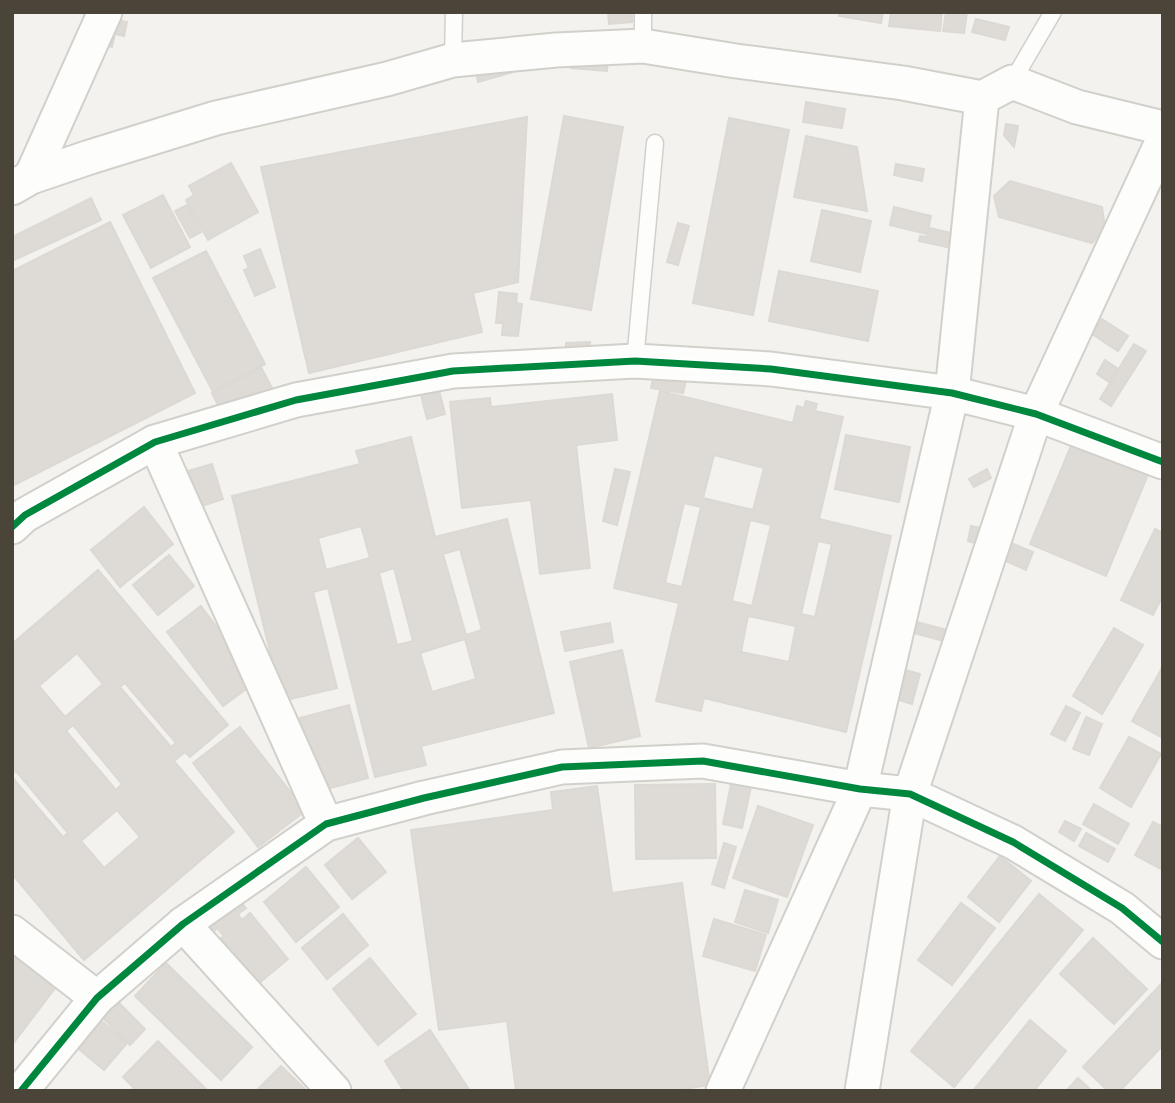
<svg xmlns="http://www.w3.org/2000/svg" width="1175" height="1103" font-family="'Archivo Narrow',sans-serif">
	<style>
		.building { fill: #dedbd6; stroke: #dcd9d4; stroke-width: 2; fill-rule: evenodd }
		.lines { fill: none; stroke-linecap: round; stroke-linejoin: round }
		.service-casing { stroke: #d2d0cb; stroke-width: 19 }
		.minor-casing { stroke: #d2d0cb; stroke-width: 37 }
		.service { stroke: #fdfdfc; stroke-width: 16 }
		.minor { stroke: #fdfdfc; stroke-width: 33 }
		.cycleway-casing { stroke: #fff; stroke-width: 11 }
		.cycleway { stroke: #00873e; stroke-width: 7 }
	</style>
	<rect width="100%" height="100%" fill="#f4f2ee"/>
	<g class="building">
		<polygon points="608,12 632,12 632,22 609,24"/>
		<polygon points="839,12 883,12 881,23 839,16"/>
		<polygon points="891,12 942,12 940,31 889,26"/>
		<polygon points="946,12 967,12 964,33 943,31"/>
		<polygon points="108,18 127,22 124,36 115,34 112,47 102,44"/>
		<polygon points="976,19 1009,27 1005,40 972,32"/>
		<polygon points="571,53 608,56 607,71 571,68"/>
		<polygon points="510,61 513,72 478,82 476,70"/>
		<polygon points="806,102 845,109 842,128 803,122"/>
		<polygon points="564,116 623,127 591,310 531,299"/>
		<polygon points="527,117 518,282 473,293 482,332 309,373 261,167"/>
		<polygon points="729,118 789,130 753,315 693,303"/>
		<polygon points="1006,124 1018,126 1014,147 1004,135"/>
		<polygon points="806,136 857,147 867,211 794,197"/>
		<polygon points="231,163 258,212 208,240 186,200 194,195 189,186"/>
		<polygon points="896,164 924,169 922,181 894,175"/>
		<polygon points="1010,181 1102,207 1105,228 1092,243 999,217 994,196"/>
		<polygon points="163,195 190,247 151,268 123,215"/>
		<polygon points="91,198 101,220 12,261 12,237"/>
		<polygon points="187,205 201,232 190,238 175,211"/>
		<polygon points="894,207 931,216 927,234 890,225"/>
		<polygon points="822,210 871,221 860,272 811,261"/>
		<polygon points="110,222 195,393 12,486 12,271"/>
		<polygon points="678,223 689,226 678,265 667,262"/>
		<polygon points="930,228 951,233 947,247 919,241 920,236 927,237"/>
		<polygon points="260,249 275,287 255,296 244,270 249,268 244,256"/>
		<polygon points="206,251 265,364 213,392 153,278"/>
		<polygon points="779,271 878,291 868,341 769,321"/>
		<polygon points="499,292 517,294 516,303 522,304 518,336 502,335 503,323 496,323"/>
		<polygon points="1102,319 1128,336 1118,351 1092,334"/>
		<polygon points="590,342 590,353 566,354 566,343"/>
		<polygon points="1134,344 1146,351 1111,406 1100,399"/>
		<polygon points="1105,360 1117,368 1109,382 1097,374"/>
		<polygon points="656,365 689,368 683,393 651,388"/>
		<polygon points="261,367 272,388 223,415 212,393"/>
		<polygon points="439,390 445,414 427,419 420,391"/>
		<path d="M660 391 793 423 797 406 804 408 806 401 817 404 815 411 843 417 819 519 891 536 846 732 704 698 701 711 656 701 679 603 614 588ZM714 455 764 468 753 510 703 498ZM684 503 701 507 682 587 665 583ZM750 520 771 525 752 606 732 601ZM818 541 832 544 815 617 801 614ZM748 616 796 626 789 662 741 652Z"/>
		<polygon points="612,394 617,440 576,445 590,568 540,574 531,500 462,508 450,402 490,398 491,407"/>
		<polygon points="846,435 910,447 899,502 835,489"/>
		<path d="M411 437 435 537 507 519 554 713 421 746 426 765 375 777 328 588 313 592 337 688 282 701 232 496 360 464 356 451ZM361 526 370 558 326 570 318 538ZM460 549 482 630 466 635 443 554ZM394 568 413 641 397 645 379 573ZM465 639 476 679 432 692 420 653Z"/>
		<polygon points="1073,441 1149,472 1106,576 1030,544"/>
		<polygon points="212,464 223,499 199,507 188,471"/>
		<polygon points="615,469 630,472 617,525 603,521"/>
		<polygon points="987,469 991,478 974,487 969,479"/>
		<polygon points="144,507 173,544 120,587 91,550"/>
		<polygon points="971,526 990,530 986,546 968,541"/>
		<polygon points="1155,529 1163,533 1163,595 1153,615 1121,600"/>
		<polygon points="1004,540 1033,552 1026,570 997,557"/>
		<polygon points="169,555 194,586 158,615 133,585"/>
		<path d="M98 570 228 725 190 757 185 752 174 761 234 832 84 960 12 874V777L63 837 68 833 16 771 12 774V644ZM77 653 103 684 65 717 39 686ZM125 683 176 743 171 747 120 687ZM73 725 122 784 116 790 66 731ZM117 810 140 837 104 868 81 841Z"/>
		<polygon points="201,606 257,681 223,706 167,632"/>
		<polygon points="913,621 947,630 944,641 910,632"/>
		<polygon points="610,623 613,642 565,651 561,632"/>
		<polygon points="1114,628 1143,645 1102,714 1073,696"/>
		<polygon points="622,650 640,736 589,748 570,662"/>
		<polygon points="1163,666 1163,738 1132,721"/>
		<polygon points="894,667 920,674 912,704 886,696"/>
		<polygon points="349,705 368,778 319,791 300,718"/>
		<polygon points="1066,706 1080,713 1065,741 1051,734"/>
		<polygon points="1086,717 1102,724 1089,755 1073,749"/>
		<polygon points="240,727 305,811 258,847 193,763"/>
		<polygon points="1129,737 1161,754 1131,807 1100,788"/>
		<polygon points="733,774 753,778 742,828 723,824"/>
		<polygon points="715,784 716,858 636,859 635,785"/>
		<polygon points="597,786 612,893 682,883 710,1085 671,1091 516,1091 507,1021 439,1030 411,830 553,810 551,792"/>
		<polygon points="1094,804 1129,824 1118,844 1083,824"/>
		<polygon points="758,806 813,825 787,897 733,878"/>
		<polygon points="1065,821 1081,829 1074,841 1059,832"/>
		<polygon points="1153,822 1163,827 1163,870 1135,855"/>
		<polygon points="1086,833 1115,849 1108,862 1079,846"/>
		<polygon points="358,838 386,872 352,899 325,865"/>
		<polygon points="724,843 736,847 724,888 712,884"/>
		<polygon points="1000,856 1031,881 999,922 968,897"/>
		<polygon points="306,867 339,907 296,942 264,902"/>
		<polygon points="745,890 778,900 768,933 735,922"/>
		<polygon points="1039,894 1083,930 954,1087 911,1051"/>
		<polygon points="237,898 246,908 238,914 242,920 250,913 288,959 258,984 216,942 224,936 217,928 211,934 204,926"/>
		<polygon points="961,903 995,928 952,985 918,960"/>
		<polygon points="343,914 368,945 327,979 302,948"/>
		<polygon points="714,919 766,935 755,971 703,956"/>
		<polygon points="12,934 65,975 12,1045"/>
		<polygon points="1093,938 1147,989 1114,1024 1060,974"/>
		<polygon points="370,958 416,1014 378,1045 333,989"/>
		<polygon points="166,963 252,1047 221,1080 135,996"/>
		<polygon points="1162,983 1163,1045 1120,1091 1108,1091 1083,1067"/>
		<polygon points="117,1001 145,1029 130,1045 102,1017"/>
		<polygon points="97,1017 127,1043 104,1070 74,1045"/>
		<polygon points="1030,1020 1066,1051 1034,1091 973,1091"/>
		<polygon points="430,1030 470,1091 404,1091 385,1061"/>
		<polygon points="158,1041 208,1091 131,1091 134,1088 123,1077"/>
		<polygon points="281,1066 307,1091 256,1091"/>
		<polygon points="1078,1078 1092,1091 1066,1091"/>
	</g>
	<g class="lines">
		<defs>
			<g id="service">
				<polyline points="643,12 643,46"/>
				<polyline points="453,60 454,12"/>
				<polyline points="1012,82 1053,12"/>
				<polyline points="635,361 655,143"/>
			</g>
			<g id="minor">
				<polyline points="31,177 105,12"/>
				<polyline points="12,188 31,177 90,157 216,118 387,79 453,60 556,50 643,46 736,61 903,83 982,98 1012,82 1077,107 1163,128"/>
				<polyline points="155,442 326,824"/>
				<polyline points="12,527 25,515 155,442 296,400 453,371 635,361 771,369 952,393 1036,414 1163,462"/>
				<polyline points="183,924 334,1091"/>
				<polyline points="12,932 97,998"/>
				<polyline points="21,1091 97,998 183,924 326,824 424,798 562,767 703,761 860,789 910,794 1013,842 1122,908 1163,942"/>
				<polyline points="723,1091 860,789 952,393 982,98"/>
				<polyline points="862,1091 910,794 1036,414 1163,140"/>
			</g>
		</defs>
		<use href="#service" class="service-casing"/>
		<use href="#minor" class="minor-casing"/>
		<use href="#service" class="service"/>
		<use href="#minor" class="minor"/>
		<defs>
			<g id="cycleway">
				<polyline points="12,527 25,515 155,442 296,400 453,371 635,361 771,369 952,393 1036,414 1163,462"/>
				<polyline points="21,1091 97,998 183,924 326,824 424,798 562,767 703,761 860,789 910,794 1013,842 1122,908 1163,942"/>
			</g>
		</defs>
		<use href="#cycleway" class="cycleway-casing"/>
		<use href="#cycleway" class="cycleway"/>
	</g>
	<rect width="1175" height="1103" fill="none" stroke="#4b4439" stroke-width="28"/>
</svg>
